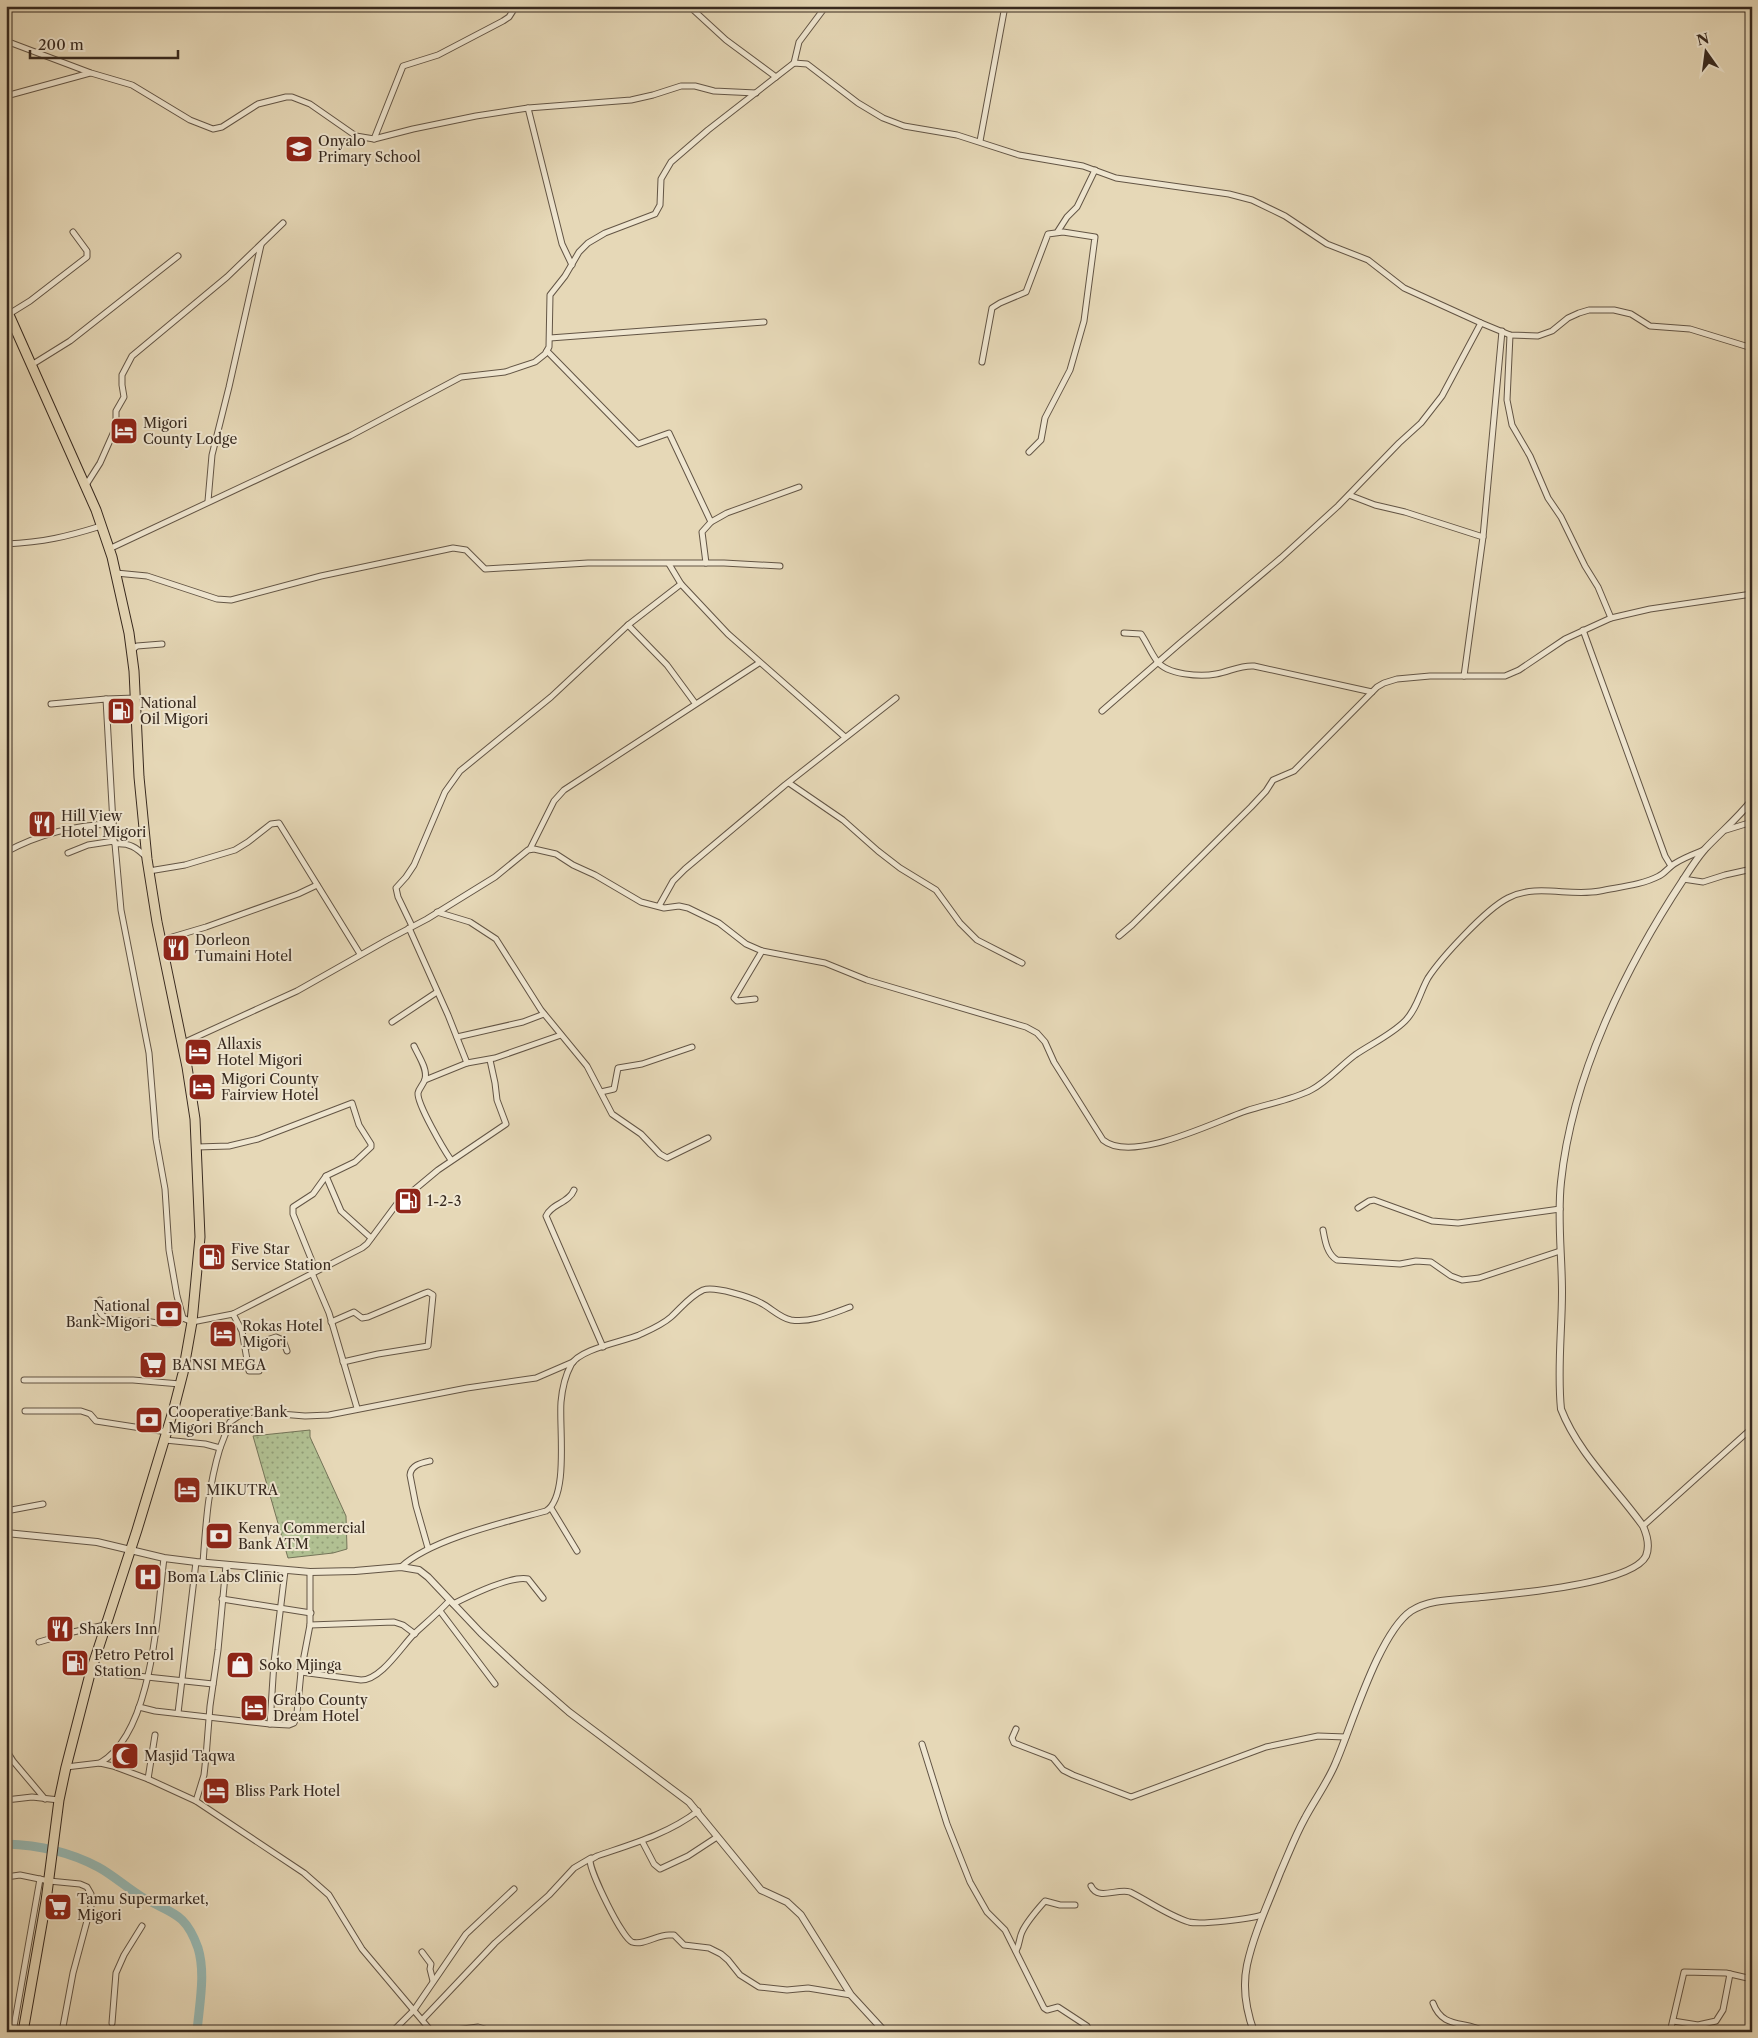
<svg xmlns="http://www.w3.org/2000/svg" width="1758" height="2038" font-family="'Libre Caslon Text',serif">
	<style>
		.park { fill: url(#park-dots); stroke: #747458 }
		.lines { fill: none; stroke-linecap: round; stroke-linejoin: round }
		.river { stroke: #97b9b4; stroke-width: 9 }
		.minor-casing { stroke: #635545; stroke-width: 7 }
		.tertiary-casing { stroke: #635545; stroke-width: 8 }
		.trunk-casing { stroke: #37291f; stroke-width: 11 }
		.minor { stroke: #efe6d0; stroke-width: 5 }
		.tertiary { stroke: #efe6d0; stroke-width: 6 }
		.trunk { stroke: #e6d8b7; stroke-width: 9 }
		.labels { text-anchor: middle; stroke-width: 4; stroke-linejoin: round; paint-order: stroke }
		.poi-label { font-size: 14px; fill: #37291f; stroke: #efe6d0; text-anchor: start }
	</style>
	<defs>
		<pattern id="park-dots" width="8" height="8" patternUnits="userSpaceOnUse" patternTransform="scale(1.25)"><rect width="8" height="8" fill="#b1c092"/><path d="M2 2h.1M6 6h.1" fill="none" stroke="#919c77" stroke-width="1.8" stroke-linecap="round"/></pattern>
	</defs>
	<rect width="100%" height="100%" fill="#e6d8b7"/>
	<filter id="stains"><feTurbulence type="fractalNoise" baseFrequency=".004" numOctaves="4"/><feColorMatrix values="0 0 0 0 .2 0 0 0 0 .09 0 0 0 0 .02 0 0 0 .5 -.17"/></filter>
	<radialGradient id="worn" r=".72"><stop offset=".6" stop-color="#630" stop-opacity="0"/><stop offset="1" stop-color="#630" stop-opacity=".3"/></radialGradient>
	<polygon class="park" points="310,1430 310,1437 346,1516 347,1549 333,1553 288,1558 253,1436"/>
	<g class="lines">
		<path class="river" d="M6 1844C37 1845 70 1852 98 1867 113 1875 127 1888 142 1897 171 1914 185 1911 198 1948 206 1974 199 2006 197 2032"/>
		<defs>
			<g id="minor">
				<polyline points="689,6 726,40 776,77"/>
				<polyline points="6,41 91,73 132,85 190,120 213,129 222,127 258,104 286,97 292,97 310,104 356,136 374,139 413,129 476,116 528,108 631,100 653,95 681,86 695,86 714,91 756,93"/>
				<polyline points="794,63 799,42 826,6"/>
				<polyline points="6,96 90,73"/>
				<polyline points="528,108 562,244 572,265"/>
				<polyline points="374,139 403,66 438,55 503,21 509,17 516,6"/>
				<polyline points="980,141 1005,6"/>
				<polyline points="1058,231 1067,217 1077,207 1095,170"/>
				<polyline points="9,314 30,301 87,257 87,251 73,232"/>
				<polyline points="1510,335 1507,400 1512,425 1530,456 1548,498 1561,517 1585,566 1598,587 1611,618"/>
				<polyline points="550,338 764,322"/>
				<polyline points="547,351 638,444 669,433 711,522 702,532 706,563"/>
				<polyline points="982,362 992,308 1000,303 1026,292 1048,234 1063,232 1095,237 1084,321 1070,370 1045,418 1041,440 1029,452"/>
				<polyline points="33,364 70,341 178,256"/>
				<polyline points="86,485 100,463 116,427 116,411 124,397 122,385 122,375 132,356 227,277 283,223"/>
				<polyline points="1349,495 1375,505 1405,512 1483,537 1464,676"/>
				<polyline points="208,501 212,455 229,387 261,245"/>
				<polyline points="711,522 727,513 799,487"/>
				<polyline points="1483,537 1502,331"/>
				<path d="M6 544C44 542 66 537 101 526"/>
				<polyline points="109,549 350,436 461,377 505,372 535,362 545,354 549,347 550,295 565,276 579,252 588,243 605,233 655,214 660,205 661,179 671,162 708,130 794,63 807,64 858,103 883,118 904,126 957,135 1019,155 1083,166 1116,178 1229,194 1252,200 1285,216 1327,244 1368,260 1404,288 1481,323 1510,335 1538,336 1552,331 1568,318 1579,313 1589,310 1614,310 1631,314 1650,326 1690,329 1752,348"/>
				<polyline points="669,564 681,584 728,634 845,737"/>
				<polyline points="116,573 147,576 217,599 231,600 321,576 453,548 466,550 485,569 588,563 724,563 780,566"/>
				<polyline points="681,584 628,625 667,665 695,703"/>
				<polyline points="1583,630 1665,856 1671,866"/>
				<path d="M1124 633 1141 634C1147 643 1151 653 1157 661 1167 675 1201 677 1216 674 1229 672 1240 665 1254 666L1372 692"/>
				<polyline points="132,650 137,646 162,644"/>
				<polyline points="106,699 136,698"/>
				<polyline points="51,704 106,699 114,841"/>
				<polyline points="1102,711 1179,644 1281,558 1338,506 1399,443 1421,423 1442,396 1481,323"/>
				<polyline points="789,783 843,820 878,851 900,868 936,890 960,923 977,940 1022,963"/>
				<polyline points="1726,830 1752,822"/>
				<polyline points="115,844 121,910 149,1053 156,1139 165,1189 169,1250 177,1296 183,1318 192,1322 233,1314 362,1248 367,1244 396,1205 438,1170 506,1124 497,1100 495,1083 490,1060"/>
				<polyline points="530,849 554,801 564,790 759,663"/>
				<path d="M6 852C39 834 75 825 113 824"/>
				<path d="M68 853 88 845 114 841 115 844C130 843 136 847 147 858"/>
				<polyline points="149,871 185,865 235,850 248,842 271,824 279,823 360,954"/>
				<polyline points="1683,879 1703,882 1725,875 1752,869"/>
				<polyline points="659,906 673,881 685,869 785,785 896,698"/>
				<polyline points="437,912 470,922 496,939 541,1010 587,1066 612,1114 641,1134 660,1154 667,1158 708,1138"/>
				<polyline points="412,926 398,897 396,888 406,877 414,865 445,792 460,771 551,697 628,625"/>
				<polyline points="409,928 448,1015 467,1063"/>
				<polyline points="1119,936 1132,925 1251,807 1266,791 1273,780 1294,771 1377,687 1384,683 1397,679 1430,676 1505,676 1519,670 1565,639 1611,618 1650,609 1752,594"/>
				<polyline points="162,940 206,927 298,894 317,885"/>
				<polyline points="755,999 737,1001 734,998 762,951"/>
				<polyline points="392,1022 437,992"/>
				<polyline points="457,1037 523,1022 544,1014"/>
				<path d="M183 1043 297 991 387 940 427 919 495 877 528 850 534 849 556 854 573 865 595 875 641 902 664 908 679 906 688 908 719 923 746 944 762 951 825 963 867 980 1026 1027 1037 1033 1045 1042 1054 1062 1103 1140C1132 1164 1214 1122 1246 1111 1266 1104 1292 1100 1311 1090 1328 1081 1339 1067 1355 1055 1371 1044 1391 1035 1405 1021 1417 1009 1420 992 1428 978 1441 958 1486 909 1508 898 1537 883 1569 897 1600 891 1619 887 1642 885 1659 876 1665 873 1668 868 1674 864 1683 858 1694 854 1704 850"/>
				<path d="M414 1046C418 1055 428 1069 425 1079 424 1084 419 1088 418 1093 417 1104 444 1150 451 1160"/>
				<polyline points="425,1080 467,1063 495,1058 561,1035"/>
				<polyline points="601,1092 614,1089 618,1068 642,1064 692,1047"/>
				<polyline points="197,1147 229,1146 258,1139 352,1103 359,1125 371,1144 371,1147 355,1162 326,1176 313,1194 293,1207 293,1214 316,1271"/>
				<polyline points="326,1176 341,1211 371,1238"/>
				<path d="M574 1190C569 1203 551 1204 546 1216L603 1347"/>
				<polyline points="1358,1208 1369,1201 1374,1200 1432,1221 1458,1223 1560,1209"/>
				<path d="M1323 1230C1325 1241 1327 1254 1337 1260L1400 1264 1416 1261 1431 1262 1451 1276 1462 1280 1479 1278 1560 1251"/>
				<polyline points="312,1273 329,1313 357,1408"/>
				<path d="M100 1300C91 1326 131 1320 145 1321 153 1322 164 1325 172 1324 176 1323 180 1320 183 1318"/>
				<polyline points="233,1314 242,1331 249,1371 259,1371"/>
				<polyline points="331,1322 354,1312 362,1318 368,1317 425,1293 428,1292 433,1295 428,1346 378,1354 343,1362"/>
				<polyline points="245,1347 276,1337 283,1340 287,1351"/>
				<polyline points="24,1380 133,1380 180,1384"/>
				<polyline points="25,1411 81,1411 90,1414 96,1421 167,1432"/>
				<polyline points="165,1440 205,1444 220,1448 230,1422 243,1413 256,1412 305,1416 329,1415 467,1388 536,1378 573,1362"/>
				<polyline points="551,1508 577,1551"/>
				<polyline points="6,1511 43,1504"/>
				<polyline points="1643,1526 1752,1428"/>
				<path d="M428 1548 416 1506 410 1475C411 1465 421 1463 430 1461"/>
				<path d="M203 1563C206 1522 208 1488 220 1448"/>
				<path d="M401 1567C431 1539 506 1522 546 1511 569 1497 559 1427 561 1402 562 1391 565 1376 571 1365 579 1349 622 1342 639 1335 650 1330 662 1325 671 1317 682 1307 690 1296 703 1290 715 1286 750 1297 761 1303 771 1308 780 1318 791 1320 811 1323 831 1314 850 1307"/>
				<polyline points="222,1599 311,1613"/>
				<path d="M453 1604C469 1596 511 1575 528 1579L543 1598"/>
				<polyline points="440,1611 495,1684"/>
				<polyline points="310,1625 394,1622 403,1625 415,1634"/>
				<polyline points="39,1642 73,1632 105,1625"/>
				<path d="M301 1672 361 1680C381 1680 401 1647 414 1634 426 1623 438 1613 449 1601"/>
				<polyline points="90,1674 109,1673 213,1684"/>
				<polyline points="139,1707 155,1711 270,1724 289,1725 294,1723 297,1713 301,1672 310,1625 310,1572"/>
				<polyline points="178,1713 196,1562"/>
				<polyline points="270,1724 274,1662 285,1571"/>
				<polyline points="1016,1729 1012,1738 1014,1743 1053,1758 1063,1770 1073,1775 1131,1797 1266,1747 1318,1736 1346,1737"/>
				<polyline points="922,1744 947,1824 970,1882 987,1912 1005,1930 1044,2008 1047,2010 1058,2007 1087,2026 1090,2032"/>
				<polyline points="6,1750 13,1761 45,1799"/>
				<path d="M100 1763C153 1733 157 1613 164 1558"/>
				<polyline points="66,1767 100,1763 113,1766 148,1779 196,1801 304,1873 329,1895 362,1949 432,2032"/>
				<polyline points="148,1779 155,1735"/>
				<polyline points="6,1800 32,1797 59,1800"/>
				<polyline points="196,1801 204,1775 206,1757 210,1706 218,1650 226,1565"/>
				<path d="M698 1811C668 1834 632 1844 597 1856L590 1860C590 1872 622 1938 632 1942 644 1946 658 1934 670 1935H674L684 1945 709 1948 721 1954 728 1960 740 1975 759 1987 787 1990 808 1988 851 1995"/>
				<polyline points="642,1841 654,1864 660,1869 688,1856 717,1837"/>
				<polyline points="6,1877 20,1875 49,1881 80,1884 87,1887 91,1894 91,1906 73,1973 62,2032"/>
				<path d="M1091 1886C1098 1901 1117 1888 1130 1892 1150 1902 1169 1916 1189 1922 1201 1925 1250 1919 1262 1915"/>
				<path d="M1016 1951C1020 1944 1019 1938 1022 1932 1027 1921 1037 1910 1045 1901L1060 1905H1075"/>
				<polyline points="422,1952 431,1964 430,1969 433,1981"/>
				<path d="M1433 2003C1443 2030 1465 2020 1485 2032"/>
				<polyline points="423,2019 495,1943 549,1895 574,1868 591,1858"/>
				<polyline points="1673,2021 1698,2025 1716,2021 1723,2010 1730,1974"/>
				<polyline points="112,2023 116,1973 124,1955 142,1926"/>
				<polyline points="13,2032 40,1879"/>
				<polyline points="392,2032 414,2010 466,1934 514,1889"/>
				<polyline points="441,2032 478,2027 494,2032"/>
				<polyline points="1670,2032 1684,1972 1726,1973 1752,1979"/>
			</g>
			<g id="tertiary">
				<polyline points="6,1533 97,1542 164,1558 196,1562 310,1572 355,1571 401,1567 419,1570 428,1577 481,1633 523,1672 569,1712 689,1802 761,1890 787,1902 801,1915 851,1995 885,2032"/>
				<path d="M1254 2032C1246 2010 1242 1989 1247 1965 1254 1933 1268 1904 1280 1873 1288 1855 1295 1836 1305 1818 1315 1799 1328 1782 1336 1762 1352 1725 1379 1633 1411 1611 1431 1598 1459 1600 1481 1597 1513 1594 1632 1584 1646 1556 1650 1546 1647 1535 1643 1526 1616 1488 1578 1453 1561 1409 1557 1370 1562 1330 1562 1292 1562 1255 1557 1219 1561 1182 1572 1076 1625 968 1683 880 1690 869 1697 858 1705 849 1721 832 1738 818 1752 800"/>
			</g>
			<polyline id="trunk" points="6,308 96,510 112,557 129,633 134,671 139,777 147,859 157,922 187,1067 195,1119 200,1237 192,1322 183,1373 174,1408 137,1530 90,1674 66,1767 59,1800 46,1901 23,2032"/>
		</defs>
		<use href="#minor" class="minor-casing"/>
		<use href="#tertiary" class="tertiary-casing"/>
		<use href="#trunk" class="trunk-casing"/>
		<use href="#minor" class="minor"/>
		<use href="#tertiary" class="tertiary"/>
		<use href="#trunk" class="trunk"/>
	</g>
	<defs>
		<symbol id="school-square" viewBox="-11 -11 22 22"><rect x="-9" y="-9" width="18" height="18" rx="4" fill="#8f2418" stroke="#efe6d0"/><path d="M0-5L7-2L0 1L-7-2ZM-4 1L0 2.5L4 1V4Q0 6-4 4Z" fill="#fff"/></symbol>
		<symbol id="hotel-square" viewBox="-11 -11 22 22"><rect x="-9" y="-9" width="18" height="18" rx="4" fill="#8f2418" stroke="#efe6d0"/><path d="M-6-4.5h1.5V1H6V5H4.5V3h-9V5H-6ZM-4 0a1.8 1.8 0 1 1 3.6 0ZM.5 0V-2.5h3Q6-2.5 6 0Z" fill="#fff"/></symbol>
		<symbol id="fuel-square" viewBox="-11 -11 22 22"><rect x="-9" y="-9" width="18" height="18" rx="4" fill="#8f2418" stroke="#efe6d0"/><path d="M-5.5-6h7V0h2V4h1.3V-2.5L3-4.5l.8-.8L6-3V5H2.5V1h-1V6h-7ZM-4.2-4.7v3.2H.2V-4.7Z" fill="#fff"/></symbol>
		<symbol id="restaurant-square" viewBox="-11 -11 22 22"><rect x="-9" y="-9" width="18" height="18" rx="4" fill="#8f2418" stroke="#efe6d0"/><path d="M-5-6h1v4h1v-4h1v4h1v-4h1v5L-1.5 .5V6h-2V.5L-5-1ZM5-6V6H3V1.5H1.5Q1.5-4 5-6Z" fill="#fff"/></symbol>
		<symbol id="bank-square" viewBox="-11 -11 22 22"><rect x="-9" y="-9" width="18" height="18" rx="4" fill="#8f2418" stroke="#efe6d0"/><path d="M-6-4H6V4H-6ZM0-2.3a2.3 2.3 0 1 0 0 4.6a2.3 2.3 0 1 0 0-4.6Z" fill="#fff"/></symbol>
		<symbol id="supermarket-square" viewBox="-11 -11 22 22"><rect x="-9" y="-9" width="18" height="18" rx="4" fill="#8f2418" stroke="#efe6d0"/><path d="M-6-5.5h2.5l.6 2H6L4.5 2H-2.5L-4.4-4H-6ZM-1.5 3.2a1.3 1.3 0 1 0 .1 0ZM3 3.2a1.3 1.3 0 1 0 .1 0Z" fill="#fff"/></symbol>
		<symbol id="hospital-square" viewBox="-11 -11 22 22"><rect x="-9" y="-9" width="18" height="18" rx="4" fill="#8f2418" stroke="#efe6d0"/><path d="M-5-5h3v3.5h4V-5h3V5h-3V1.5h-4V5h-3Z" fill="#fff"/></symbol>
		<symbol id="shop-square" viewBox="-11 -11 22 22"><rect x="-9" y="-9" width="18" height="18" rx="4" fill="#8f2418" stroke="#efe6d0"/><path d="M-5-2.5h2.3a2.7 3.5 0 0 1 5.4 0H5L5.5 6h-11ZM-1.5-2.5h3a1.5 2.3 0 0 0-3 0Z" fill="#fff"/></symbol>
		<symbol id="mosque-square" viewBox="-11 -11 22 22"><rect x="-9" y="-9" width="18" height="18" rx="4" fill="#8f2418" stroke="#efe6d0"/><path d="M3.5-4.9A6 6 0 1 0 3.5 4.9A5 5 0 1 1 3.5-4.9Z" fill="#fff"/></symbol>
	</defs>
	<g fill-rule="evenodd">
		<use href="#school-square" x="283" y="133" width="32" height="32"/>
		<use href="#hotel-square" x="108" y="415" width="32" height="32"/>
		<use href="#fuel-square" x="105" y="695" width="32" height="32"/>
		<use href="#restaurant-square" x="26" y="808" width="32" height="32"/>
		<use href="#restaurant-square" x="160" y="932" width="32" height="32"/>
		<use href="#hotel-square" x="182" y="1036" width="32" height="32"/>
		<use href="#hotel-square" x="186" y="1071" width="32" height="32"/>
		<use href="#fuel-square" x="392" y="1185" width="32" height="32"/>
		<use href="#fuel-square" x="196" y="1241" width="32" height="32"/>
		<use href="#bank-square" x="153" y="1298" width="32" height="32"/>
		<use href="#hotel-square" x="207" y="1318" width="32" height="32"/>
		<use href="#supermarket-square" x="137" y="1349" width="32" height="32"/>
		<use href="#bank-square" x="133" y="1404" width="32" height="32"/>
		<use href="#hotel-square" x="171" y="1474" width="32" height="32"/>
		<use href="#bank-square" x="203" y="1520" width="32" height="32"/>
		<use href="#hospital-square" x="132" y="1561" width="32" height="32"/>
		<use href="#restaurant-square" x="44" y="1613" width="32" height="32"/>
		<use href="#fuel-square" x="59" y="1647" width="32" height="32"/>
		<use href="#shop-square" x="224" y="1649" width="32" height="32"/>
		<use href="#hotel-square" x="238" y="1692" width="32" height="32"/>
		<use href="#mosque-square" x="109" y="1740" width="32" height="32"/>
		<use href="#hotel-square" x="200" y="1775" width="32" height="32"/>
		<use href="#supermarket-square" x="42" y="1891" width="32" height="32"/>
	</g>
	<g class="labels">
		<g class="poi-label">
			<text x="318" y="146">Onyalo<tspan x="318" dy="16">Primary School</tspan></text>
			<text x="143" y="428">Migori<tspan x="143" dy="16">County Lodge</tspan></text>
			<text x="140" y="708">National<tspan x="140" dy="16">Oil Migori</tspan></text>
			<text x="61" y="821">Hill View<tspan x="61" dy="16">Hotel Migori</tspan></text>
			<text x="195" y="945">Dorleon<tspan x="195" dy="16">Tumaini Hotel</tspan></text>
			<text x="217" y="1049">Allaxis<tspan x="217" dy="16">Hotel Migori</tspan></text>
			<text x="221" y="1084">Migori County<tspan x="221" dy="16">Fairview Hotel</tspan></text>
			<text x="427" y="1206">1-2-3</text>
			<text x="231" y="1254">Five Star<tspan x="231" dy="16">Service Station</tspan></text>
			<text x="150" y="1311" text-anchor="end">National<tspan x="150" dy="16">Bank-Migori</tspan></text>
			<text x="242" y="1331">Rokas Hotel<tspan x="242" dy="16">Migori</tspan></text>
			<text x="172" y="1370">BANSI MEGA</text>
			<text x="168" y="1417">Cooperative Bank<tspan x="168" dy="16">Migori Branch</tspan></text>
			<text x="206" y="1495">MIKUTRA</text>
			<text x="238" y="1533">Kenya Commercial<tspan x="238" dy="16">Bank ATM</tspan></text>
			<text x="167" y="1582">Boma Labs Clinic</text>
			<text x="79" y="1634">Shakers Inn</text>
			<text x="94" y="1660">Petro Petrol<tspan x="94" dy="16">Station</tspan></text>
			<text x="259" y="1670">Soko Mjinga</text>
			<text x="273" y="1705">Grabo County<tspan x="273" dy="16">Dream Hotel</tspan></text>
			<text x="144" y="1761">Masjid Taqwa</text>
			<text x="235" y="1796">Bliss Park Hotel</text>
			<text x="77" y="1904">Tamu Supermarket,<tspan x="77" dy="16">Migori</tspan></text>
		</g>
	</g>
	<rect width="1758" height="2038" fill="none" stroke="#e6d8b7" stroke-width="25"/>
	<rect x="8" y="8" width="1743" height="2023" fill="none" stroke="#37291f" stroke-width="2.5"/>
	<rect x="12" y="12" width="1733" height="2013" fill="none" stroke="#37291f"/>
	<g transform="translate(1706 52) rotate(346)" stroke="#efe6d0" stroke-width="4" paint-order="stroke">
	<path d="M0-4L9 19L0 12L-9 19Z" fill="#37291f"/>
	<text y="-8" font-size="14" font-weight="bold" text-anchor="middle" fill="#37291f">N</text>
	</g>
	<path d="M30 50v8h148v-8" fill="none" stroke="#37291f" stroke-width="2.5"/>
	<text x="38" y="50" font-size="15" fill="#37291f" stroke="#efe6d0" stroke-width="4" paint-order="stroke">200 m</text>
	<rect width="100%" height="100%" filter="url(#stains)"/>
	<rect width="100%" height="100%" fill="url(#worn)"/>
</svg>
